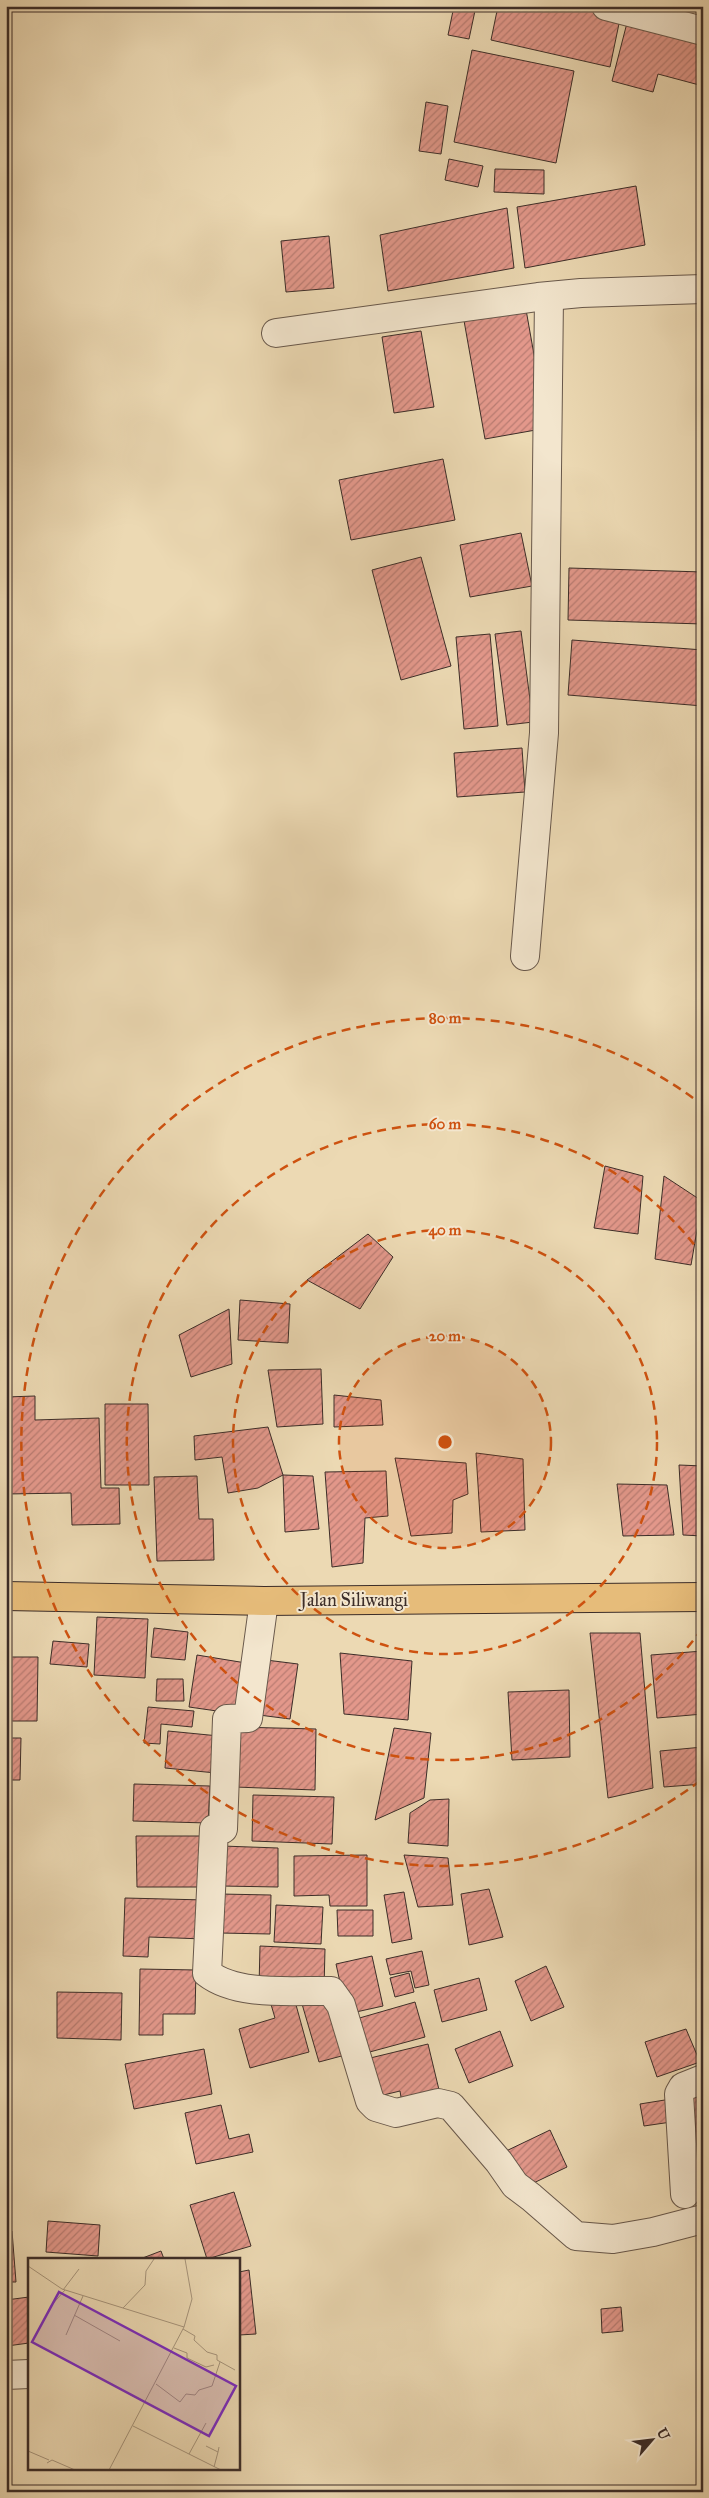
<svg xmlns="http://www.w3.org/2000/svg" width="709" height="2498" font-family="'IM FELL Great Primer',serif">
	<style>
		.building { fill: url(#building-hatch); stroke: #3c2d28 }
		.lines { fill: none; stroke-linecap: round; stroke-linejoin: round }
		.minor-casing { stroke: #68584b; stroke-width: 30 }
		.major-casing { stroke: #3c2d28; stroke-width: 30 }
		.minor { stroke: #f3e6ce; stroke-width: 28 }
		.major { stroke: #e6bc7a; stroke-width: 28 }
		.ring { fill: none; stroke: #ce5210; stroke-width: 2.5; stroke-dasharray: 9 6 }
		.labels { text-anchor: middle; stroke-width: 4; stroke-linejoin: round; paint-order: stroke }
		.street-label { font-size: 18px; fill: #3c2d28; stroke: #f3e6ce }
		.inset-road { fill: none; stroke: #a6947b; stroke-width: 1 }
		.view { fill: #7b2cbf; fill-opacity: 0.15; stroke: #7b2cbf; stroke-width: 2.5 }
		.inset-edge { fill: none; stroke: #3c2d28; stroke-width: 2.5 }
		.centre { fill: #ce5210; stroke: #f3e6ce; stroke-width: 2.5 }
		.ring-label { font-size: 15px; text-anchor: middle; font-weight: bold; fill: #ce5210; stroke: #f3e6ce; stroke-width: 4; stroke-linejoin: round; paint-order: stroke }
	</style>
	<defs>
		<pattern id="building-hatch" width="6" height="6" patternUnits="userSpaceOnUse" patternTransform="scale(1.25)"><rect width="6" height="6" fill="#e3988b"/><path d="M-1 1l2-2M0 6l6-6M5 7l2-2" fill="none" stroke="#b97c72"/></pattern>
	</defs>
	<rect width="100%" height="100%" fill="#ecd9b3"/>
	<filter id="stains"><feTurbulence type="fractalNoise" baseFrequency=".004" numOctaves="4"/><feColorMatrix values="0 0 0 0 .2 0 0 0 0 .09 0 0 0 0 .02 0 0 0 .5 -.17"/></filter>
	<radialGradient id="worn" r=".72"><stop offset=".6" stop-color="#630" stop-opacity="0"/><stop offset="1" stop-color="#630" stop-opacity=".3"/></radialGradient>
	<g class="building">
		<polygon points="454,6 476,6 469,39 448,35"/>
		<polygon points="498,6 587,6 621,14 610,67 491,40"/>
		<polygon points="628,19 703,39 703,86 658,74 653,92 612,81"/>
		<polygon points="472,50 574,71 556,163 454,142"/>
		<polygon points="426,102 448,106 441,154 419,151"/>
		<polygon points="449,159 483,166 478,187 445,180"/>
		<polygon points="495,169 544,170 544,194 494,192"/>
		<polygon points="636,186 645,245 525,268 517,207"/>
		<polygon points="507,208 514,268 388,291 380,235"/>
		<polygon points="329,236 334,288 286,292 281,241"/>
		<polygon points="525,304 547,428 485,439 463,315"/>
		<polygon points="421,331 434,407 394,413 382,337"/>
		<polygon points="443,459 455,520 351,540 339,480"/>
		<polygon points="521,533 532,586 470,597 460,545"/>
		<polygon points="421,557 451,666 401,680 372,570"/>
		<polygon points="569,568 703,572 703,624 568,620"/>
		<polygon points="521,631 533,722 507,725 495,634"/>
		<polygon points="490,634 498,726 464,729 456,637"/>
		<polygon points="572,640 703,650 703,706 568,695"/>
		<polygon points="522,748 525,792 457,797 454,753"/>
		<polygon points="605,1166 643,1176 638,1234 594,1228"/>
		<polygon points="664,1176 702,1201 691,1265 655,1259"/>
		<polygon points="368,1234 393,1257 360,1309 307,1280"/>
		<polygon points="240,1300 290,1304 288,1343 238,1340"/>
		<polygon points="229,1309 232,1364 191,1377 179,1335"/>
		<polygon points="321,1369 323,1424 277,1427 268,1370"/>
		<polygon points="334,1395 381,1400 383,1425 334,1427"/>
		<polygon points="35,1396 35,1420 99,1418 101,1488 119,1488 120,1524 72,1525 71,1493 6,1494 6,1397"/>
		<polygon points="105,1404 148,1404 149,1485 105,1485"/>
		<polygon points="268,1427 283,1475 258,1488 228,1493 222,1457 195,1460 194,1436"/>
		<polygon points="476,1453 523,1459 525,1530 481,1532"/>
		<polygon points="395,1458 466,1463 468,1494 453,1500 452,1533 411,1536"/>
		<polygon points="679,1465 703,1466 703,1536 683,1535"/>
		<polygon points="386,1471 388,1516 365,1518 363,1563 332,1567 325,1472"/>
		<polygon points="283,1475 313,1476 319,1529 285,1532"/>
		<polygon points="197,1476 199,1519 213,1519 214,1560 157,1561 154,1477"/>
		<polygon points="617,1484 667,1485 674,1535 623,1536"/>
		<polygon points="97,1617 148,1619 145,1678 94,1675"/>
		<polygon points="154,1628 188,1632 185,1660 151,1657"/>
		<polygon points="590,1633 640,1633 653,1788 608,1798"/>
		<polygon points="53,1641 89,1644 87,1667 50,1664"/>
		<polygon points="703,1651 703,1714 657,1718 651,1655"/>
		<polygon points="340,1653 412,1661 408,1720 344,1714"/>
		<polygon points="197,1655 246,1663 238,1714 189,1707"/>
		<polygon points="6,1657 38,1657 37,1721 6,1721"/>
		<polygon points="266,1660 298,1664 290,1719 259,1715"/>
		<polygon points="157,1679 183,1679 184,1701 156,1701"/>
		<polygon points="569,1690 570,1757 512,1760 508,1692"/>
		<polygon points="148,1707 194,1711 192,1727 161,1724 160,1744 144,1743"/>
		<polygon points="236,1727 316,1729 315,1790 235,1787"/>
		<polygon points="394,1728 431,1733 424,1798 375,1820"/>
		<polygon points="168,1731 219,1736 216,1773 165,1768"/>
		<polygon points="6,1738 21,1738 20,1780 6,1780"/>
		<polygon points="703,1747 703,1784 664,1787 660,1751"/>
		<polygon points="134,1784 210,1786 208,1823 133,1821"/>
		<polygon points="253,1795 334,1797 332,1844 252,1841"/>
		<polygon points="449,1799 448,1846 408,1843 410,1813 430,1800"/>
		<polygon points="136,1836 206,1836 206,1887 137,1887"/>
		<polygon points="222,1846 278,1848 278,1887 221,1886"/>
		<polygon points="367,1855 367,1906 330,1906 329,1895 294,1896 294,1856"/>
		<polygon points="404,1855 448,1858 453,1905 418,1907"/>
		<polygon points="489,1889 503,1937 469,1945 461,1894"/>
		<polygon points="404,1892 412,1939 392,1943 384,1895"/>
		<polygon points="220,1894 271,1895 270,1934 220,1933"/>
		<polygon points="125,1898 205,1900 204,1939 149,1937 148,1957 123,1956"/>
		<polygon points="276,1905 323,1907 321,1944 274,1942"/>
		<polygon points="337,1910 373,1910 373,1936 338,1936"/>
		<polygon points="260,1946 325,1949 324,1989 259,1987"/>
		<polygon points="422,1951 429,1985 415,1988 411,1971 390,1975 386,1959"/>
		<polygon points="372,1956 383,2006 347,2014 336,1964"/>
		<polygon points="546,1966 564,2007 531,2021 515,1981"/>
		<polygon points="140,1969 196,1970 195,2014 163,2014 163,2035 139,2035"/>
		<polygon points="409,1973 414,1992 395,1997 390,1978"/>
		<polygon points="479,1978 487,2010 442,2022 434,1990"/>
		<polygon points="57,1992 122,1993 121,2040 57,2038"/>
		<polygon points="293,1994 309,2052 250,2068 239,2029 275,2018 270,2001"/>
		<polygon points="332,1996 349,2054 319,2062 302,2004"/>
		<polygon points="415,2002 425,2037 366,2053 356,2019"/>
		<polygon points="686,2029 700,2062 657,2077 645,2042"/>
		<polygon points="500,2031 513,2066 469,2083 455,2049"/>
		<polygon points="428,2044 440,2094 402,2103 400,2091 371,2098 362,2060"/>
		<polygon points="204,2049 212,2094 134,2109 125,2064"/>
		<polygon points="703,2088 703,2158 699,2159 685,2091"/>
		<polygon points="671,2099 678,2121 644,2126 640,2104"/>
		<polygon points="221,2105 229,2139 249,2134 253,2152 196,2164 185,2113"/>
		<polygon points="550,2130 567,2167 521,2189 504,2152"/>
		<polygon points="234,2192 251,2246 207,2259 190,2205"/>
		<polygon points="48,2221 100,2225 98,2256 46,2252"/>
		<polygon points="6,2231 12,2231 16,2282 6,2282"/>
		<polygon points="161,2251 164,2259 140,2259"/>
		<polygon points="249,2270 256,2334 239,2335 239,2272"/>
		<polygon points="29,2297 29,2343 7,2346 6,2300"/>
		<polygon points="621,2307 623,2331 602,2333 601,2309"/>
	</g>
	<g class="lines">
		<defs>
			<g id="minor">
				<polyline points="606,6 703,31"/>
				<polyline points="276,333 538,297 581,293 703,289"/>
				<polyline points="525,956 544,733 549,297"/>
				<path d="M264 1601 248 1718 227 1719 223 1829H214L207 1973C238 1997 293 1990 331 1991L341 2005 370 2101 376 2107 396 2113 438 2103 451 2106 499 2162 515 2185 531 2197 576 2236 613 2239 653 2232 703 2219"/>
				<polyline points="685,2194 679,2094 683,2087 703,2079"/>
				<polyline points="6,2375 29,2374"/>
			</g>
			<polyline id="major" points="6,1596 264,1601 703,1597"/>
		</defs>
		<use href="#minor" class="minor-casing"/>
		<use href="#major" class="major-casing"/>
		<use href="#minor" class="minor"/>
		<use href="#major" class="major"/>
	</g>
	<circle cx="445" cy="1442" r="106" fill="#ce5210" fill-opacity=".12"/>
	<g class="ring">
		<circle cx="445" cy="1442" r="106"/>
		<circle cx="445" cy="1442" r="212"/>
		<path d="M702 1629A318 318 0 1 1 702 1255"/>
		<path d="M700 1781A424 424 0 1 1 700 1103"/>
	</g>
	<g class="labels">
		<g class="street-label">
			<text x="354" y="1606">Jalan Siliwangi</text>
		</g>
	</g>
	<g transform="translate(28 2258)">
		<rect width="212" height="212" fill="#ecd9b3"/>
		<path class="inset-road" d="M0 8 34 31 156 69M35 32 51 11M22 49 37 32M95 50 117 27 118 13 126 1M46 57 92 83M155 71 167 78 166 82 179 94 189 97V102L207 112M38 77 55 38M146 90 159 95V100L178 109 186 107M128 126 152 144 158 136 167 137 171 132 184 128 192 104M101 136 117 144M105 168 193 212M178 188 190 194 191 189M0 193 21 202M161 196 178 165M19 205 24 202 47 212M186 209 190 194M81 212 156 69 164 41 157 1"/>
		<path class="view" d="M31 34 208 128 181 178 4 84Z"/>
		<rect width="212" height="212" class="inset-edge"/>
	</g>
	<circle cx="445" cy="1442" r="8" class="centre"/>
	<g class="ring-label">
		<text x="445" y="1023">80 m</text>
		<text x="445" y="1129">60 m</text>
		<text x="445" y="1235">40 m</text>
		<text x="445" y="1341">20 m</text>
	</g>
	<rect width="709" height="2498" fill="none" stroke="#ecd9b3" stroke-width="25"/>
	<rect x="8" y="8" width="694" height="2483" fill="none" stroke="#3c2d28" stroke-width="2.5"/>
	<rect x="12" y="12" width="684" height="2473" fill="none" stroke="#3c2d28"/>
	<g transform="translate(652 2440) rotate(62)" stroke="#f3e6ce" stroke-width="4" paint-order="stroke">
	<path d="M0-4L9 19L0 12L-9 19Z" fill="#3c2d28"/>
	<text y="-8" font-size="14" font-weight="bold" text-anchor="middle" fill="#3c2d28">U</text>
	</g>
	<rect width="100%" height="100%" filter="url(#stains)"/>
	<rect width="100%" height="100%" fill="url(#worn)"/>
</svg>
